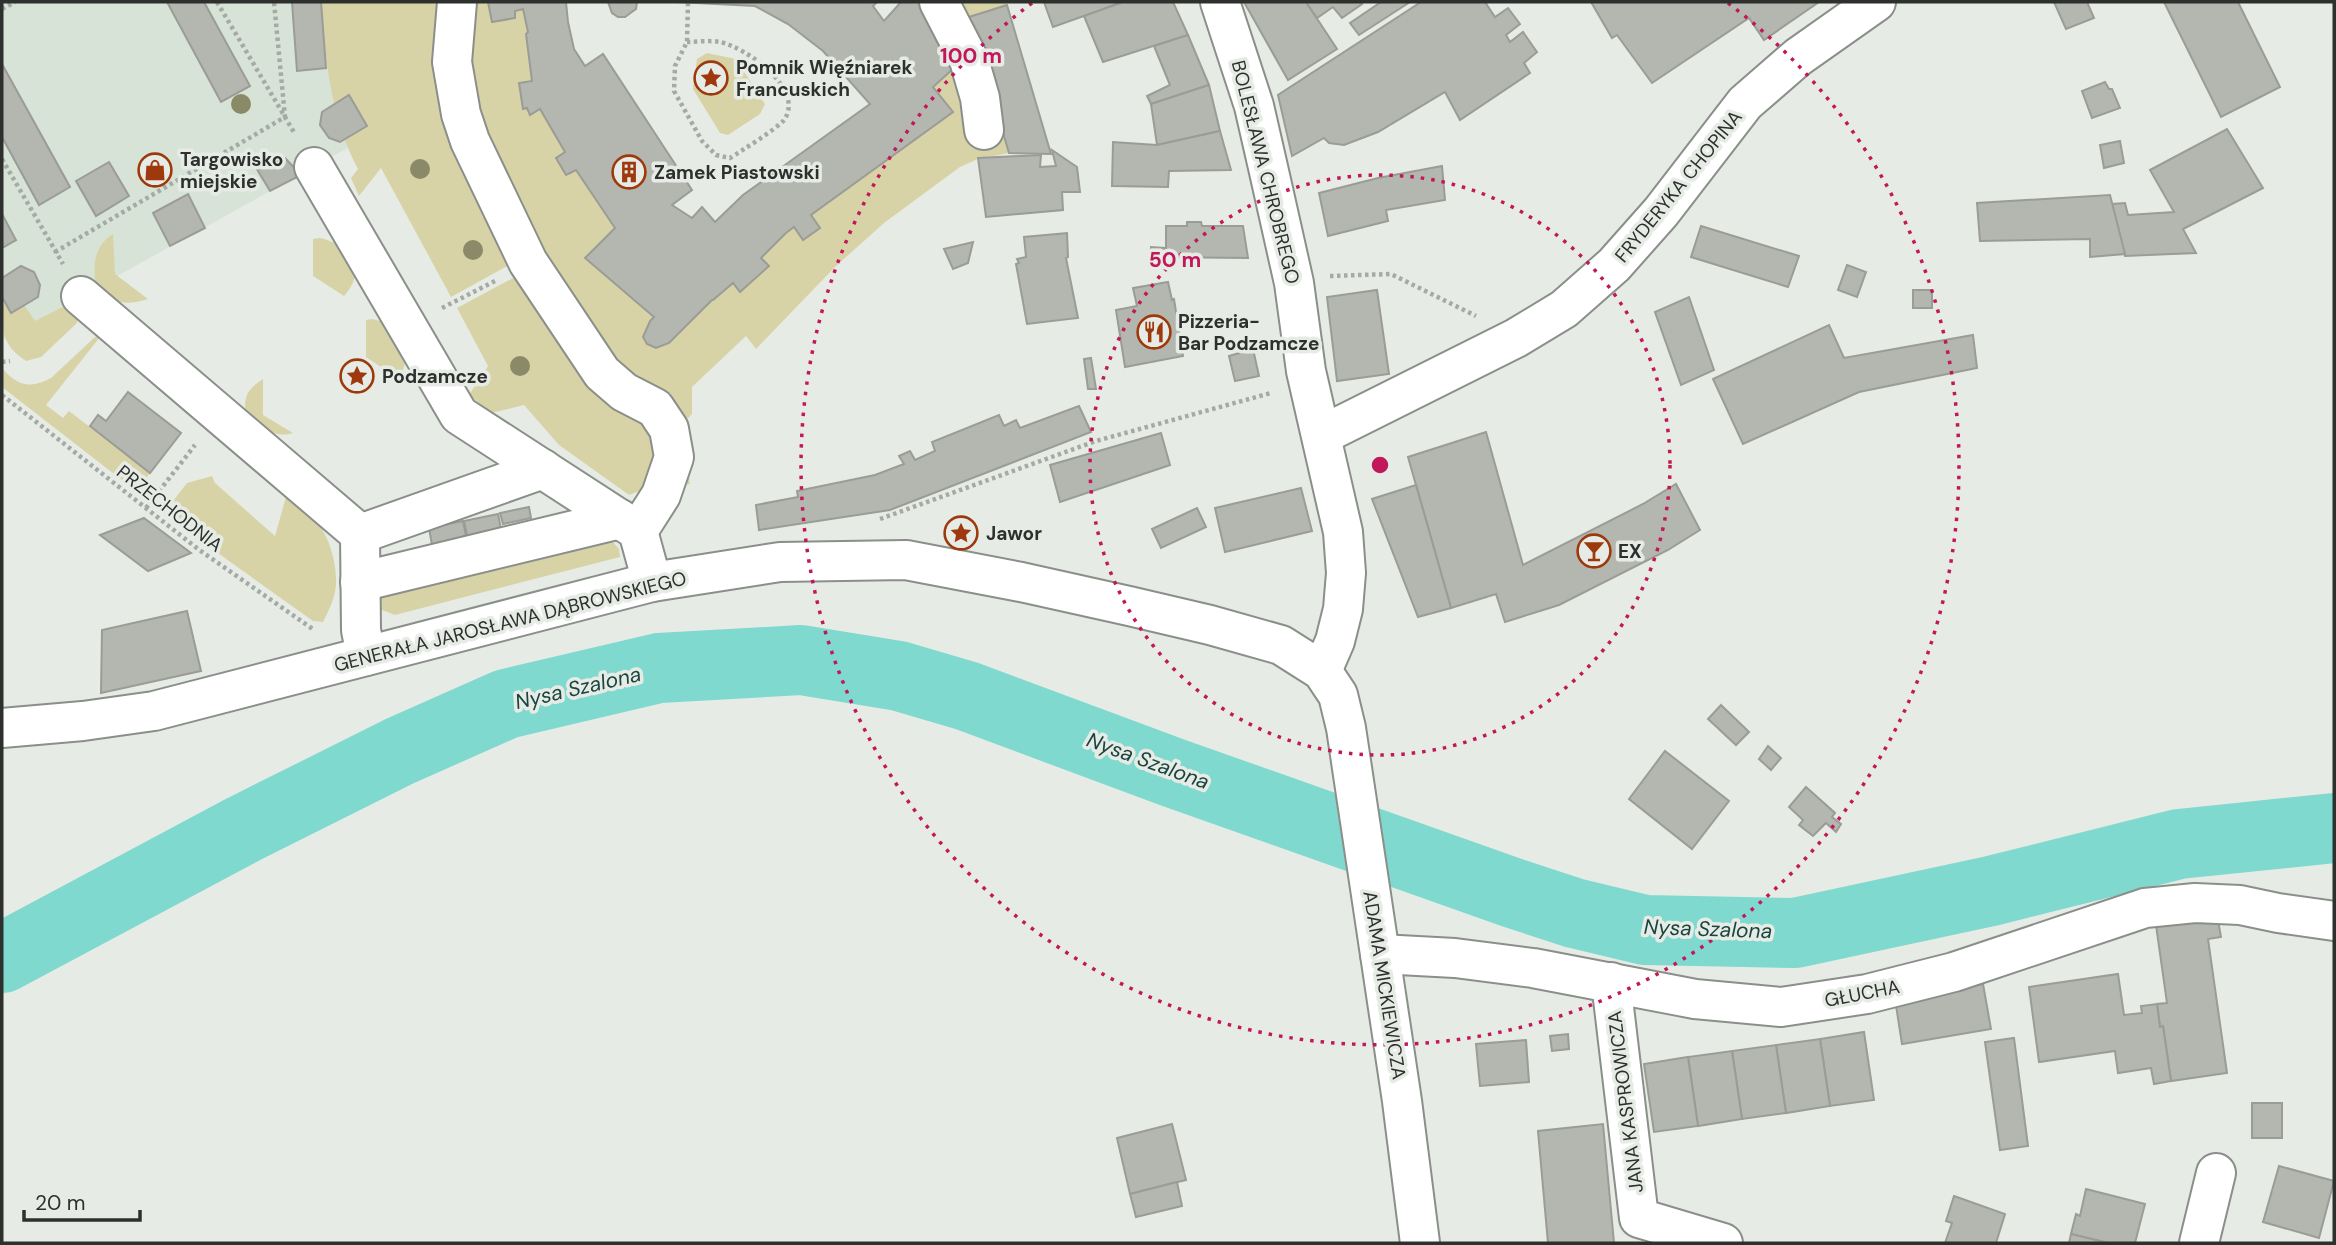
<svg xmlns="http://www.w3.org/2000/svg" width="2336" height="1245" font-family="'DM Sans',sans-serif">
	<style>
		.built { fill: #d7e3d7 }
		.green { fill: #d8d3a7 }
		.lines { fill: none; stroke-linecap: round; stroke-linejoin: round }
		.river { stroke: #7fd9cf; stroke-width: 70 }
		.building { fill: #b4b7af; stroke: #9a9c95; stroke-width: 2 }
		.minor-casing { stroke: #8a8f89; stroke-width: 42 }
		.major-casing { stroke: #8a8f89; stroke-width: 42 }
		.path { stroke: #a5aaa4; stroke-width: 4.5; stroke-dasharray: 3.5 3.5; stroke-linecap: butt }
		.minor { stroke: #fff; stroke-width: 38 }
		.major { stroke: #fff; stroke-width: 38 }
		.tree { fill: #8b8a68 }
		.ring { fill: none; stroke: #c2185b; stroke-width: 3.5; stroke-dasharray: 3.5 7 }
		.labels { text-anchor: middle; stroke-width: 7; stroke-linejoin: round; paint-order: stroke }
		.poi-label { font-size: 19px; font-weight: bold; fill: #2d302d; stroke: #e6ece5; text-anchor: start }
		.street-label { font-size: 19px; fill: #2d302d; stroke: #e6ece5 }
		.water-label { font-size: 21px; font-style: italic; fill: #1a443f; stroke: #e6ece5 }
		.centre { fill: #c2185b; stroke: #e6ece5; stroke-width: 3.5 }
		.ring-label { font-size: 21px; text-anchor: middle; font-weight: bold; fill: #c2185b; stroke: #e6ece5; stroke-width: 7; stroke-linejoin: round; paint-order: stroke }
	</style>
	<rect width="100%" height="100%" fill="#e6ece5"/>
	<polygon class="built" points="2,2 437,2 380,130 2,340"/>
	<g class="green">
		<path d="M321 2H450L520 259 451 297 381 168 359 196 351 178 358 169C331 118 325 59 321 2Z"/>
		<polygon points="465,2 488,2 493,22 515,18 515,11 523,9 528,32 526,34 532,81 520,84 523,109 527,108 531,115 540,109 565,152 556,158 566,175 576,170 615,228 586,259 654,317 650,321 643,337 647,344 657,348 669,343 712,300 714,300 733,283 740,291 768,266 761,258 794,227 803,240 820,228 811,215 952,111 933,87 929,15 919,2 1005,2 1007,5 970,17 1009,153 978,159 960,167 884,223 836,266 756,349 746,336 692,387 692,414 682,425 690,484 684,485 635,389 525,239 462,63"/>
		<polygon points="707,53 736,59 765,104 760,114 728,135 720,133 693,89 697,59"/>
		<path d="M113 234 115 274 148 299C121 307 118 302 96 288 93 265 93 247 113 234Z"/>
		<path d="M320 238C351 245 368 269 344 296L313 276V239Z"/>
		<polygon points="526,271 663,434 644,489 629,495 559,445 524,405 491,413 469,395 488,366 457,308"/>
		<path d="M5 303 11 313 24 305 35 321 64 306 78 318 77 323 41 357 26 361C2 345 2 331 2 305Z"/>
		<polygon points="372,319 388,323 407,356 403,370 396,377 366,357 366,320"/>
		<path d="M95 337H100L46 405 63 418 69 411 150 473 136 491 2 387V368C17 386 31 389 51 378Z"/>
		<path d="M263 379V415L293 433C273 439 261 426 246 414 243 396 248 389 263 379Z"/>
		<path d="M212 476 215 483 275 536 286 497C296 505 307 513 316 522 330 536 337 565 336 585 335 598 329 610 323 622L313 621 163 514 187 483Z"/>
		<polygon points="611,540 619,549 620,557 395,615 382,610 377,605 381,593"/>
	</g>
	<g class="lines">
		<polyline class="river" points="2,958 244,829 400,751 506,704 659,668 801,660 899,676 967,696 1174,773 1513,893 1574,913 1645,930 1795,933 1991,891 2179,844 2334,828"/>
	</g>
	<g class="building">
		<polygon points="167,2 204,2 250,86 221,102"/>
		<polygon points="292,2 321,2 326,68 297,71"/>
		<polygon points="488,2 566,2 568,22 574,49 585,66 603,54 692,190 672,205 692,218 702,207 715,222 743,195 870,104 823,51 788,24 755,6 676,2 877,2 873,6 884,21 901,2 919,2 929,15 955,67 933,87 953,112 811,215 820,228 803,240 794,227 786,233 761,258 769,266 740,292 733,283 713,300 712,300 669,343 656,348 647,344 643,337 650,321 654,317 585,258 615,228 576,170 566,175 556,158 565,152 540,109 530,115 527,108 523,109 519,83 532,81 526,34 528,32 523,9 515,11 515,18 492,22"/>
		<polygon points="608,2 637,2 636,9 625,17 618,17 612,13"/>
		<polygon points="1044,2 1123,2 1053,27"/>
		<polygon points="1123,2 1173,2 1188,35 1103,62 1084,16"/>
		<polygon points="1244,2 1306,2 1337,49 1288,80"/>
		<polygon points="1306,2 1360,2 1362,4 1342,18 1333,7 1317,18"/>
		<polygon points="1381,2 1410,2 1359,35 1350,23"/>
		<polygon points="1421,2 1485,2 1495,17 1508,8 1520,24 1506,35 1510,42 1523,32 1537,52 1524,63 1530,73 1460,120 1445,92 1378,132 1344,145 1329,143 1324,138 1292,156 1278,95"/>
		<polygon points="1591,2 1819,2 1764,40 1749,18 1652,83 1617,35 1612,38"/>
		<polygon points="2054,2 2087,2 2094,18 2066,29"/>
		<polygon points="2164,2 2238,2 2280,87 2221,117"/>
		<polygon points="1007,5 1051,154 1009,153 969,17"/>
		<polygon points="1188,35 1209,85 1151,104 1147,96 1170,85 1154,46"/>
		<polygon points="2,64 70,187 39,205 2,137"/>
		<polygon points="2105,82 2109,89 2112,89 2120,108 2092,118 2082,91"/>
		<polygon points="1209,85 1220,131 1157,145 1151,104"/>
		<polygon points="349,95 367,126 340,142 329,138 320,125 322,112"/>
		<polygon points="2227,129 2263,188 2183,229 2196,253 2125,256 2112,204 2125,203 2128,215 2174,212 2150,170"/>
		<polygon points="1220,131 1231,170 1169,171 1168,187 1112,186 1113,142 1157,145"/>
		<polygon points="2120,141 2124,163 2104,168 2100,145"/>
		<polygon points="1052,150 1077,167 1080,192 1062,192 1063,210 986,217 978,158 1041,155 1040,167 1056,166"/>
		<polygon points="266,154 285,158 301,175 270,191 252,161"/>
		<polygon points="109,162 129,196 96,216 76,181"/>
		<polygon points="1442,166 1445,200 1386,210 1388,221 1328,236 1319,193 1378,178"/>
		<polygon points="188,194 205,228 170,246 153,213"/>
		<polygon points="2110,195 2125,254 2090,257 2090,239 1980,241 1977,203"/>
		<polygon points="2,214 16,240 2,248"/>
		<polygon points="1187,222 1201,222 1202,226 1243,226 1248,258 1150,257 1151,247 1166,248 1166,226 1187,226"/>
		<polygon points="1701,226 1799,256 1788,287 1691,257"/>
		<polygon points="1067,233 1068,257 1066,258 1078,318 1027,324 1016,264 1019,263 1017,259 1026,257 1024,237"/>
		<polygon points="973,242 968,263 953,269 944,249"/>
		<polygon points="1847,265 1866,272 1857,297 1838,290"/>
		<polygon points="21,266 34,272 40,285 38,297 11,313 2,297 2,278"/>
		<polygon points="1168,282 1172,300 1174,299 1183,356 1125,367 1116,310 1137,306 1133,288"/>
		<polygon points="1377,290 1389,374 1337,381 1327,297"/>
		<rect x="1913" y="290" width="19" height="18"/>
		<polygon points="1689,297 1714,370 1681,385 1655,312"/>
		<polygon points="1829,325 1844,358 1973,335 1977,368 1859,392 1743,444 1713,379"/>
		<polygon points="1253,349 1259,376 1235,381 1229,356"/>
		<polygon points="1091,358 1096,389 1088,389 1084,359"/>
		<polygon points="128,392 181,433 150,473 90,426 98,415 106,421"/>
		<polygon points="1079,406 1091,432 890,510 759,530 756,505 798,497 797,491 875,475 904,464 899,456 910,451 915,460 935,451 932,442 999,415 1004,426 1016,420 1020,428"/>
		<polygon points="1486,432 1523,565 1643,504 1676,484 1700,530 1668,550 1559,605 1505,622 1496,594 1451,608 1408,457"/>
		<polygon points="1161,433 1170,465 1060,502 1050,465"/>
		<polygon points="1416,485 1451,608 1418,617 1372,499"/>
		<polygon points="1301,488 1312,531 1225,552 1215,508"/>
		<polygon points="529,507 531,518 503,524 500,513"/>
		<polygon points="1197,508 1206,527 1161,548 1152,529"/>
		<polygon points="498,514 501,529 467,536 464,521"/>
		<polygon points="144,518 191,553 148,571 100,535"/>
		<polygon points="463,521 466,536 432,545 429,528"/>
		<polygon points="187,611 201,671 101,693 102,630"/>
		<polygon points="1721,705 1749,732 1736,745 1708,719"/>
		<polygon points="1768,746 1781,758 1771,770 1759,759"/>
		<polygon points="1665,751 1729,801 1692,849 1629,799"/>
		<polygon points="1806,787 1835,813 1832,817 1841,824 1836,832 1826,823 1813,836 1799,825 1803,820 1789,807"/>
		<polygon points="2216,909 2221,937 2208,939 2227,1073 2171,1081 2163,1026 2160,1027 2157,1004 2167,1003 2155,918"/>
		<polygon points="2118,974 2124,1015 2142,1013 2141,1006 2157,1004 2160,1027 2163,1026 2171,1081 2154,1084 2151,1068 2118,1073 2115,1051 2039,1062 2029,987"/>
		<polygon points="1983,984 1991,1029 1902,1044 1895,999"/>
		<polygon points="1864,1032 1874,1100 1830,1106 1820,1039"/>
		<polygon points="1568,1034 1569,1049 1552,1051 1550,1036"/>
		<polygon points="2014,1038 2028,1146 2000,1150 1985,1042"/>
		<polygon points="1820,1039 1830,1106 1786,1113 1776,1045"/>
		<polygon points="1526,1040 1529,1082 1480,1086 1476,1044"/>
		<polygon points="1776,1045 1786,1113 1742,1119 1732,1051"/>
		<polygon points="1732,1051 1742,1119 1698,1126 1688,1057"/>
		<polygon points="1688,1057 1698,1126 1654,1132 1644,1064"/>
		<rect x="2252" y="1103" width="30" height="35"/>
		<polygon points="1172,1124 1186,1180 1130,1194 1117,1138"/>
		<polygon points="1603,1124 1614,1243 1548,1243 1538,1131"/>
		<polygon points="2279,1166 2334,1181 2319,1238 2263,1222"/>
		<polygon points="1177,1182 1182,1206 1136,1217 1130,1194"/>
		<polygon points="2086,1189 2145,1204 2135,1243 2108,1243 2071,1234 2076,1214 2080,1216"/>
		<polygon points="1954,1196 2005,1214 1996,1243 1945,1243 1952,1223 1946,1221"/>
		<polygon points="2071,1234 2108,1243 2069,1243"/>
	</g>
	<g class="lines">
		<defs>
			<g id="minor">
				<polyline points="457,2 452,62 461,114 470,141 528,262 602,373 624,392 655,408 669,429 674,457 661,495 638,531"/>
				<polyline points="939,2 969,60 980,98 984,130"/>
				<polyline points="1220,2 1254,106 1270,176 1294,283 1306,371 1343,532 1346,573 1343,609 1335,641 1322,671"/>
				<polyline points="314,167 459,415 638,531 652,582"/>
				<polyline points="81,296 360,534 361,630 366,656"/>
				<polyline points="1322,435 1516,338 1564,309 1614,265 1661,212 1745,103 1798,57 1876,2"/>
				<polyline points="360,534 543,469"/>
				<polyline points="360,582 620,519"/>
				<polyline points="1380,954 1455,958 1533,968 1695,999 1781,1007 1867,994 1954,972 2145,908 2195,903 2240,905 2278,913 2334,921"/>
				<polyline points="1611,982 1639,1218 1723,1243"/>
				<polyline points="2199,1243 2216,1173"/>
			</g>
			<polyline id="major" points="2,728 83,721 154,711 652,582 780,562 906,560 1021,582 1129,606 1210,625 1281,645 1322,671 1338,695 1346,728 1402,1101 1420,1243"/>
		</defs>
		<use href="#minor" class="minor-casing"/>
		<use href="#major" class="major-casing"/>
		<g class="path">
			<polyline points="217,2 295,134"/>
			<polyline points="2,9 15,2"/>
			<path d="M687 42C697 42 709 40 720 42 745 47 806 89 784 120 778 128 741 151 730 158L716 155 702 141 674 91 675 66 687 42 688 2"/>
			<polyline points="2,159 63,264"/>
			<polyline points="55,252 285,117 274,2"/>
			<polyline points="1330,276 1391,274 1476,316"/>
			<polyline points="442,308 497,280"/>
			<polyline points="2,362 10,361"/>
			<polyline points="2,395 198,549 314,630"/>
			<polyline points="146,508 195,445"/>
			<polyline points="880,519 1096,441 1271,393"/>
		</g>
		<use href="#minor" class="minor"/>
		<use href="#major" class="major"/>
	</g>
	<g class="tree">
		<circle cx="241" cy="104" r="10"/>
		<circle cx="420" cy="169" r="10"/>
		<circle cx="473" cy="250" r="10"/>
		<circle cx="520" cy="366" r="10"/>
	</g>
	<g class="ring">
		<circle cx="1380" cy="465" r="290"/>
		<path d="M1728 3A579 579 0 1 1 1032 3"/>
	</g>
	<defs>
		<symbol id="sight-ring" viewBox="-11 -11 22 22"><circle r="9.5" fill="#e6ece5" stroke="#9e390d" stroke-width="1.5"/><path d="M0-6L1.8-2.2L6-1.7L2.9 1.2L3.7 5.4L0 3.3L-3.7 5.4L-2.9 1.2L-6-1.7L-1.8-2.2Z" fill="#9e390d"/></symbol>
		<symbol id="shop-ring" viewBox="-11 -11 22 22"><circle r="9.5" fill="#e6ece5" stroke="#9e390d" stroke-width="1.5"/><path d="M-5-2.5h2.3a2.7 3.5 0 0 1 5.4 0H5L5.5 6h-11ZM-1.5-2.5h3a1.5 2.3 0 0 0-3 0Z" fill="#9e390d"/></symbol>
		<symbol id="building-ring" viewBox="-11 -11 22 22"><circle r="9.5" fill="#e6ece5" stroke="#9e390d" stroke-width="1.5"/><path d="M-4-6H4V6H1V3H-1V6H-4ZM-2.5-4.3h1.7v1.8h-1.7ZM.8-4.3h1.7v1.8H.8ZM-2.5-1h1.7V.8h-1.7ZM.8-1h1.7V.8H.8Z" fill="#9e390d"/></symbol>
		<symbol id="restaurant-ring" viewBox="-11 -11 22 22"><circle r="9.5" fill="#e6ece5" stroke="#9e390d" stroke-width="1.5"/><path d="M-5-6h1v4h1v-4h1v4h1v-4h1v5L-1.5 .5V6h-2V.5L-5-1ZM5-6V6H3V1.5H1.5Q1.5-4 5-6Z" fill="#9e390d"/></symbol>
		<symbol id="bar-ring" viewBox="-11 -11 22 22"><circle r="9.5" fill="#e6ece5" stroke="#9e390d" stroke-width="1.5"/><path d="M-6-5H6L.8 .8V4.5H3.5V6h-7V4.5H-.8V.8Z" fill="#9e390d"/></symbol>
	</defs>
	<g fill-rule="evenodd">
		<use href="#sight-ring" x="692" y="59" width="38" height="38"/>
		<use href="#shop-ring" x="136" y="151" width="38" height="38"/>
		<use href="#building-ring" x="610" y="153" width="38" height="38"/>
		<use href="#restaurant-ring" x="1135" y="313" width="38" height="38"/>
		<use href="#sight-ring" x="338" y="357" width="38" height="38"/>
		<use href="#sight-ring" x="942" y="514" width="38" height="38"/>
		<use href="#bar-ring" x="1575" y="532" width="38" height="38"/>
	</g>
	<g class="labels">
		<g class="poi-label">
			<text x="736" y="74">Pomnik Więźniarek<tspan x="736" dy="22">Francuskich</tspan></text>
			<text x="180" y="166">Targowisko<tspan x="180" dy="22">miejskie</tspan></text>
			<text x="654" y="179">Zamek Piastowski</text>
			<text x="1178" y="328">Pizzeria-<tspan x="1178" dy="22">Bar Podzamcze</tspan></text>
			<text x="382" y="383">Podzamcze</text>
			<text x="986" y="540">Jawor</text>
			<text x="1618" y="558">EX</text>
		</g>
		<g class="street-label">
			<text transform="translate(1266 172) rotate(76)" y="7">BOLESŁAWA CHROBREGO</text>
			<text transform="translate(1678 186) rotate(-51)" y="7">FRYDERYKA CHOPINA</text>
			<text transform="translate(170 508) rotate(38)" y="7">PRZECHODNIA</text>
			<text transform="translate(510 621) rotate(-14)" y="7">GENERAŁA JAROSŁAWA DĄBROWSKIEGO</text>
			<text transform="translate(1385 985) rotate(81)" y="7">ADAMA MICKIEWICZA</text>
			<text transform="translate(1862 993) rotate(-11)" y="7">GŁUCHA</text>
			<text transform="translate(1625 1102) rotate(-97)" y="7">JANA KASPROWICZA</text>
		</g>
		<g class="water-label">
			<text transform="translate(578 688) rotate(-13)" y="7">Nysa Szalona</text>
			<text transform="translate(1148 761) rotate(20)" y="7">Nysa Szalona</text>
			<text transform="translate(1708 929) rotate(2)" y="7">Nysa Szalona</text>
		</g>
	</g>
	<circle cx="1380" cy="465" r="10" class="centre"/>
	<g class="ring-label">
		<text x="971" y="63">100 m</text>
		<text x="1175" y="267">50 m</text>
	</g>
	<rect width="2336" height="1245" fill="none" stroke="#2d302d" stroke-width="7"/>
	<path d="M24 1210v10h116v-10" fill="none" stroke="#2d302d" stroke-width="3.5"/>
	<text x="35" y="1210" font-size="21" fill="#2d302d" stroke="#e6ece5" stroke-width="5" paint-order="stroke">20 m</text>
</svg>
